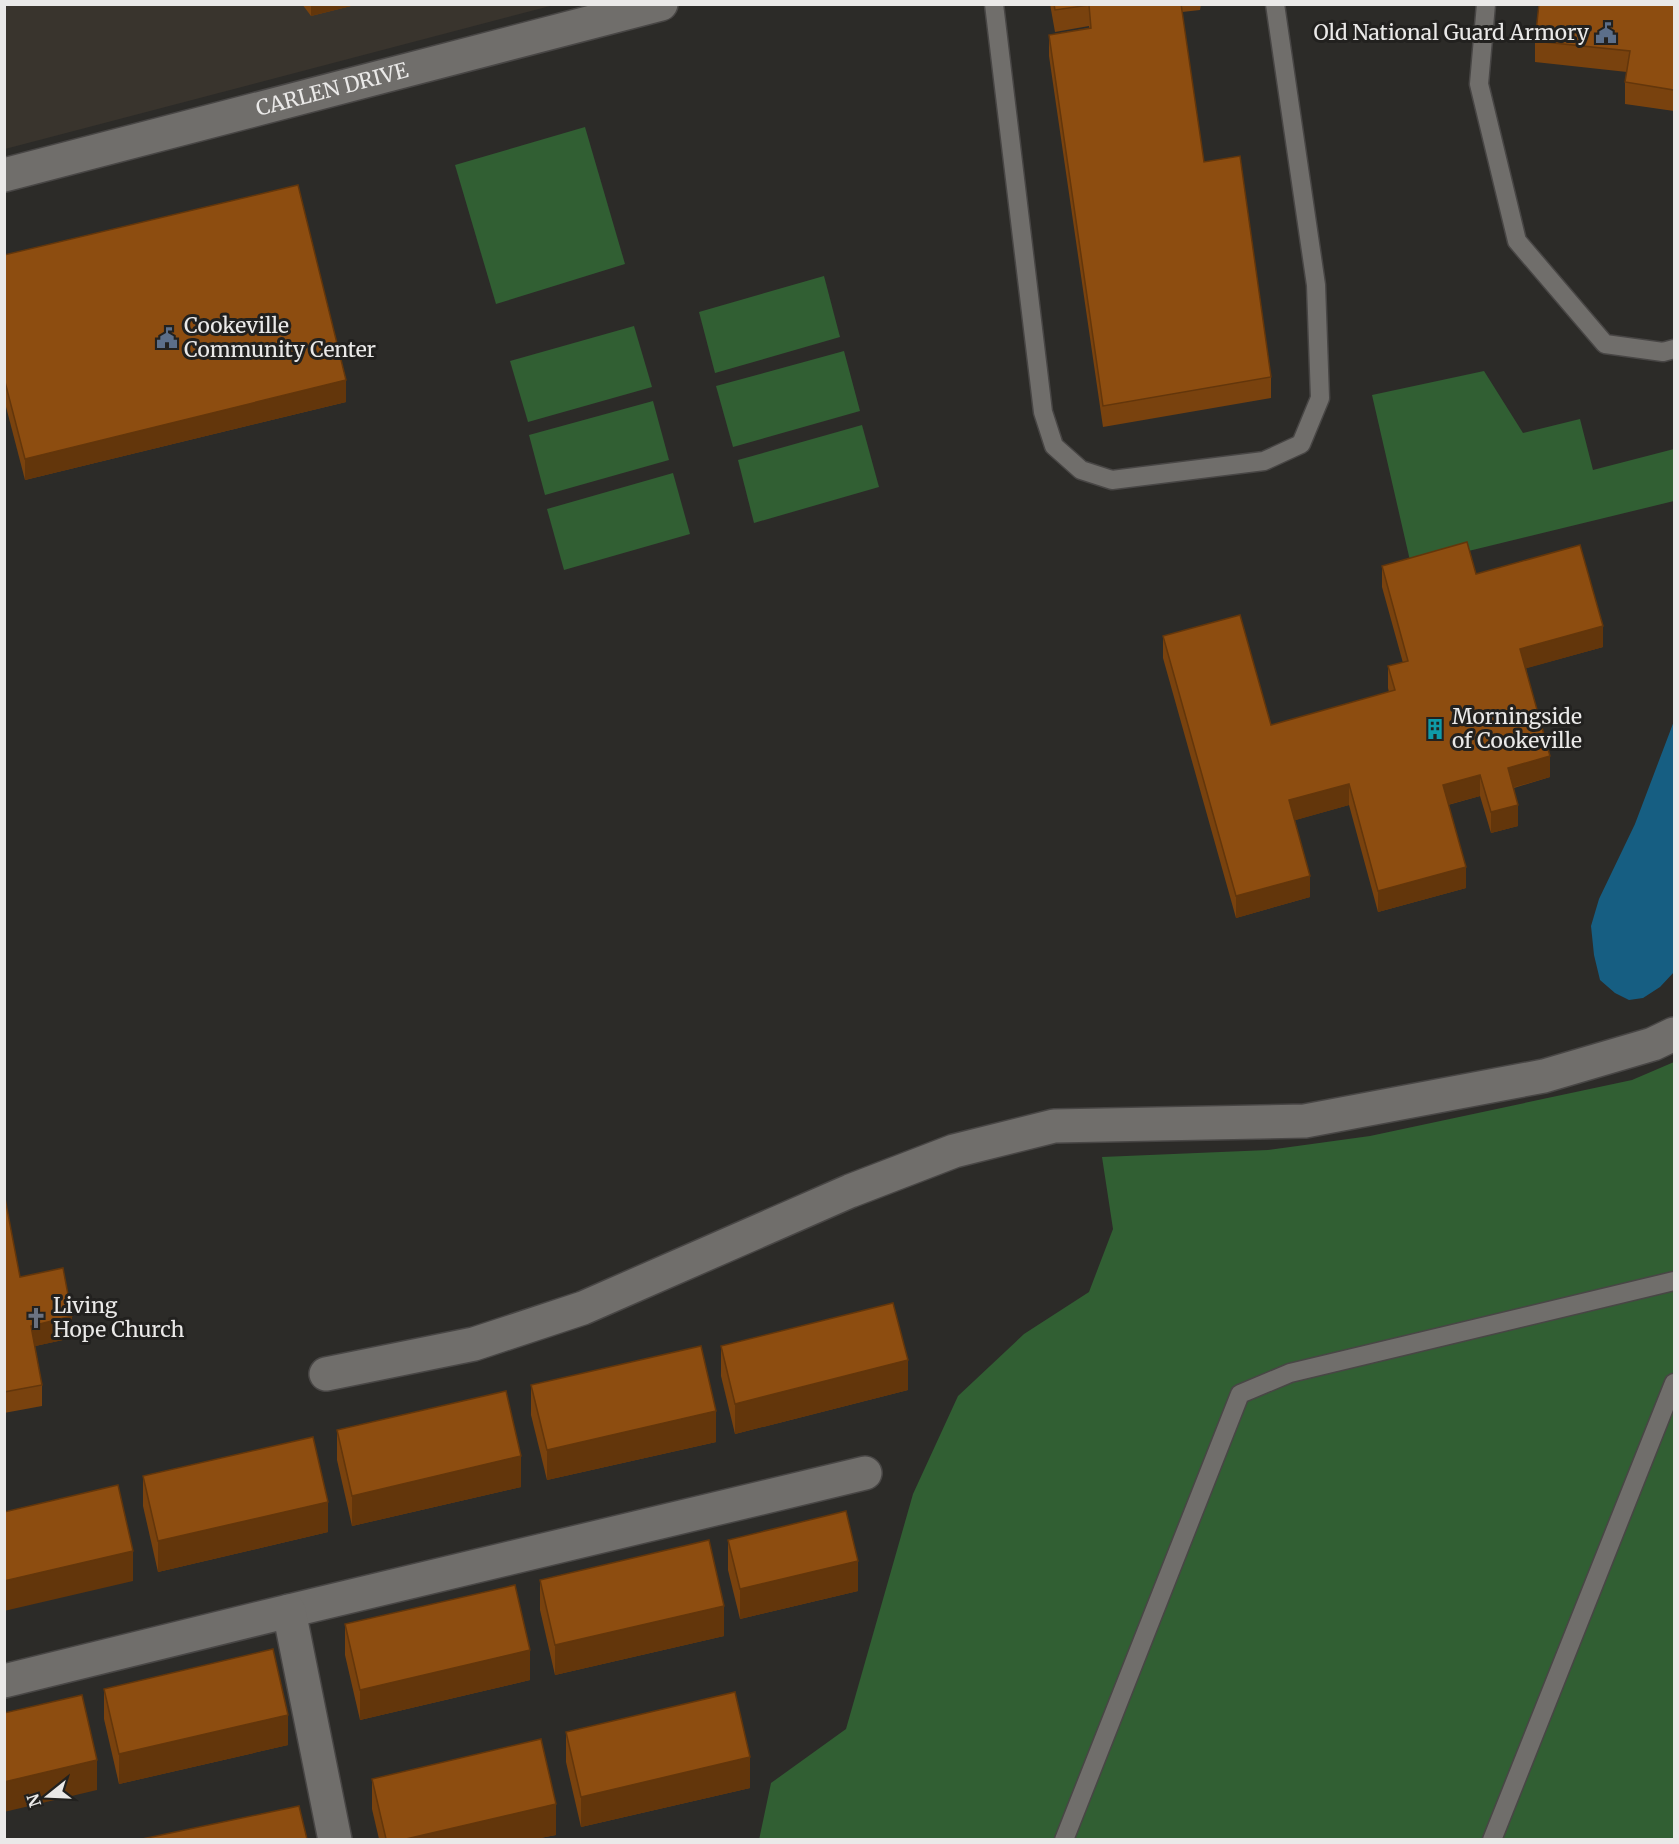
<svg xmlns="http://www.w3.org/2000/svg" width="1679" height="1844" font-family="Merriweather,serif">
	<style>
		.built { fill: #39342d }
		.green { fill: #315f33 }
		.water { fill: #165e82 }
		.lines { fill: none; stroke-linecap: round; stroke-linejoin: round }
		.lane-casing { stroke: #484645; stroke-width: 21 }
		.street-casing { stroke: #484645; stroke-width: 36 }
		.lane { stroke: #706e6b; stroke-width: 18 }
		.street { stroke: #706e6b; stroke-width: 33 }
		.wall { fill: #79420e }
		.shaded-wall { fill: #63360b }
		.building { fill: #8d4d10; stroke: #63360b; stroke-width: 1.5 }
		.labels { text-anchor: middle; stroke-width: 6; stroke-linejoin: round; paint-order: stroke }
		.poi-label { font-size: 21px; fill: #eae9e8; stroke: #22211f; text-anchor: start }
		.street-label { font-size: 21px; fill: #eae9e8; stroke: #22211f }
	</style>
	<rect width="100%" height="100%" fill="#2c2b28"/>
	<polygon class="built" points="5,5 554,5 5,149"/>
	<g class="green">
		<polygon points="585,127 625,264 496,304 455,165"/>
		<polygon points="824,276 840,337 715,373 699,312"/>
		<polygon points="634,326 652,387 528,422 510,361"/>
		<polygon points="844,351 860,411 733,447 716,386"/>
		<polygon points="1484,371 1523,433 1580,419 1593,470 1674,449 1674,501 1411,565 1372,395"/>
		<polygon points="653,401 669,460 545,495 529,435"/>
		<polygon points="862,425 879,487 754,523 738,460"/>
		<polygon points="673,473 690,534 564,570 547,509"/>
		<polygon points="1674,1062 1674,1839 759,1840 771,1783 846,1729 913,1494 958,1396 1024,1334 1089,1292 1113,1229 1102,1157 1268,1150 1370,1136 1632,1080"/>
	</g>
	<polygon class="water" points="1674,721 1674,972 1660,987 1643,998 1629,1000 1615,993 1600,980 1594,955 1591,926 1599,899 1635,824"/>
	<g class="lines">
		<defs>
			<g id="lane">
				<polyline points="994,4 1043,412 1054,446 1081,470 1112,480 1264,461 1301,444 1320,398 1316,285 1275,4"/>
				<polyline points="1486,4 1479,84 1517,241 1605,344 1663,352 1674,349"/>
				<polyline points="1064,1840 1240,1394 1290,1373 1674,1281"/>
				<polyline points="1492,1840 1674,1383"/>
			</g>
			<g id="street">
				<path id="s1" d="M4 175 661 4"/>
				<polyline points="326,1374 474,1344 583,1308 850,1191 954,1151 1054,1126 1305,1121 1544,1076 1653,1044 1674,1034"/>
				<polyline points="289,1611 865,1473"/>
				<polyline points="4,1681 289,1611 335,1840"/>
			</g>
		</defs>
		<use href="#lane" class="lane-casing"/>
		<use href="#street" class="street-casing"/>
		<use href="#lane" class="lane"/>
		<use href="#street" class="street"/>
	</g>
	<g class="wall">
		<polygon points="302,4 359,4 311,16"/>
		<polygon points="1050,4 1201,4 1200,10 1182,12 1204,162 1271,377 1271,398 1103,427 1049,56 1049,35 1089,28 1089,26 1055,32"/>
		<polygon points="1674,4 1674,111 1625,104 1625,82 1627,72 1535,62 1535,41"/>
		<polygon points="4,255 346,402 25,480 4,399"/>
		<polygon points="1382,566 1476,574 1603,647 1526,668 1550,777 1514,788 1518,826 1491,833 1480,796 1448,805 1466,888 1378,912 1349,805 1295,820 1310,897 1236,918 1163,658 1163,636 1271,725 1389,692 1388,688 1388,666 1403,663 1382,587"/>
		<polygon points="4,1193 20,1277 72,1338 35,1346 42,1385 42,1406 4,1413"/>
		<polygon points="721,1346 908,1390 735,1434 721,1376"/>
		<polygon points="531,1385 716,1442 547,1480 531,1415"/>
		<polygon points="337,1430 521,1487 352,1526 337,1460"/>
		<polygon points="143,1476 328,1532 158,1572 143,1506"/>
		<polygon points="728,1540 858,1591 740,1619 728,1570"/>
		<polygon points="540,1580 724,1636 555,1675 540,1610"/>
		<polygon points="345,1624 530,1680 360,1720 345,1655"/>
		<polygon points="104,1689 288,1745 119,1784 104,1719"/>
		<polygon points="566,1732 750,1788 581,1827 566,1762"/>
		<polygon points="372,1779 556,1835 535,1839 379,1839 372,1809"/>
	</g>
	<g class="shaded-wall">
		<polygon points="311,4 359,4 311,16"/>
		<polygon points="346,380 346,402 25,480 25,459"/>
		<polygon points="1603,626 1603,647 1520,670 1520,649"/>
		<polygon points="1550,756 1550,777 1508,789 1508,768"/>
		<polygon points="1480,775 1480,796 1443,806 1443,785"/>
		<polygon points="1349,784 1349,805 1289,822 1289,800"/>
		<polygon points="1518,805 1518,826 1491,833 1491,812"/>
		<polygon points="1466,867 1466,888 1378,912 1378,891"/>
		<polygon points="1310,876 1310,897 1236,918 1236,896"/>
		<polygon points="72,1316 72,1338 31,1347 31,1326"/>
		<polygon points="908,1360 908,1390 735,1434 735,1404"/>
		<polygon points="716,1411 716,1442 547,1480 547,1450"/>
		<polygon points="521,1456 521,1487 352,1526 352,1496"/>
		<polygon points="328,1502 328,1532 158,1572 158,1541"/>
		<polygon points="133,1551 133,1581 4,1611 4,1581"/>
		<polygon points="858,1561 858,1591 740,1619 740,1589"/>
		<polygon points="724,1606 724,1636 555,1675 555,1645"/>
		<polygon points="530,1650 530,1680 360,1720 360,1690"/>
		<polygon points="288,1715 288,1745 119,1784 119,1754"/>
		<polygon points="750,1757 750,1788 581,1827 581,1797"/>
		<polygon points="97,1760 97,1790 4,1812 4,1782"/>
		<polygon points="556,1804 556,1835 535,1839 406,1839"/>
	</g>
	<g class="building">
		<polygon points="1054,4 1181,4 1204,162 1240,156 1271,377 1103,406 1049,35 1091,28 1089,5 1055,10"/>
		<polygon points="1539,4 1674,4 1674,90 1625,82 1630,51 1535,41"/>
		<polygon points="298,185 346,380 25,459 4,378 4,255"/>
		<polygon points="1467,542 1476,574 1580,545 1603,626 1520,649 1550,756 1508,768 1518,805 1491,812 1480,775 1443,785 1466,867 1378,891 1349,784 1289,800 1310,876 1236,896 1163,636 1240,615 1271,725 1395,690 1388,666 1408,661 1382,566"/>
		<polygon points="4,1193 20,1277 63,1268 72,1316 31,1326 42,1385 4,1392"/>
		<polygon points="893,1303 908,1360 735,1404 721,1346"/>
		<polygon points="701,1346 716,1411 547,1450 531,1385"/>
		<polygon points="506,1391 521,1456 352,1496 337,1430"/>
		<polygon points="313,1437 328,1502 158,1541 143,1476"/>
		<polygon points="118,1485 133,1551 4,1581 4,1512"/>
		<polygon points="846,1511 858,1561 740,1589 728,1540"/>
		<polygon points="709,1540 724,1606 555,1645 540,1580"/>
		<polygon points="515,1585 530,1650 360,1690 345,1624"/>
		<polygon points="273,1649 288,1715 119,1754 104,1689"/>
		<polygon points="735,1692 750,1757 581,1797 566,1732"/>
		<polygon points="82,1695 97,1760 4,1782 4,1713"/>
		<polygon points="541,1739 556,1804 406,1839 386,1839 372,1779"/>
		<polygon points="299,1806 307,1839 142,1839"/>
	</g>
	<defs>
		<symbol id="civic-bare" viewBox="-9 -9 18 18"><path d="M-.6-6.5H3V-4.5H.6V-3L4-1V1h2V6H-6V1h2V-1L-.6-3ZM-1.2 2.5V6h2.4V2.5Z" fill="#5c6f8a" stroke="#22211f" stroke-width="2.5" paint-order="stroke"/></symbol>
		<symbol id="building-bare" viewBox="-9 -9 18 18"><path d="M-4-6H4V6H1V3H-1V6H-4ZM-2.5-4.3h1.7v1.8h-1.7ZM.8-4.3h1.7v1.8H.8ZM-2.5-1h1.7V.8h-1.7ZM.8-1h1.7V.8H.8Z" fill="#0f9aa8" stroke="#22211f" stroke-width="2.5" paint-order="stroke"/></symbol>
		<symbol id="church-bare" viewBox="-9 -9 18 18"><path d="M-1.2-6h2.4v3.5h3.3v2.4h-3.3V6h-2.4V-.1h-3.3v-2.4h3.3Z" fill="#6b7280" stroke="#22211f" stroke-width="2.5" paint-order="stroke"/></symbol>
	</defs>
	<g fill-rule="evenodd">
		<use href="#civic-bare" x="1591" y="18" width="30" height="30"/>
		<use href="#civic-bare" x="152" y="323" width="30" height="30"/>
		<use href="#building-bare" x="1420" y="714" width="30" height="30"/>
		<use href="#church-bare" x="21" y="1303" width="30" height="30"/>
	</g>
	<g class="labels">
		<g class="poi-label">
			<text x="1589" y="40" text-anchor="end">Old National Guard Armory</text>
			<text x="184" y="333">Cookeville<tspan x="184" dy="24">Community Center</tspan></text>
			<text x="1452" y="724">Morningside<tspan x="1452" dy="24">of Cookeville</tspan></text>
			<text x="53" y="1313">Living<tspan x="53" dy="24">Hope Church</tspan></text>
		</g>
		<g class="street-label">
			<text dy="7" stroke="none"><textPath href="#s1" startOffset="339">CARLEN DRIVE</textPath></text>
		</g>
	</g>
	<rect width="1679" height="1844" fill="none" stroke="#eae9e8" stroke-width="12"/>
	<g transform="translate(48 1796) rotate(252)" stroke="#22211f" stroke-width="4.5" paint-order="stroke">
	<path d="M0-4.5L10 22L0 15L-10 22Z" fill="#eae9e8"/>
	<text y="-9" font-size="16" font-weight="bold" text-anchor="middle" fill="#eae9e8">N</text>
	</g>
</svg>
